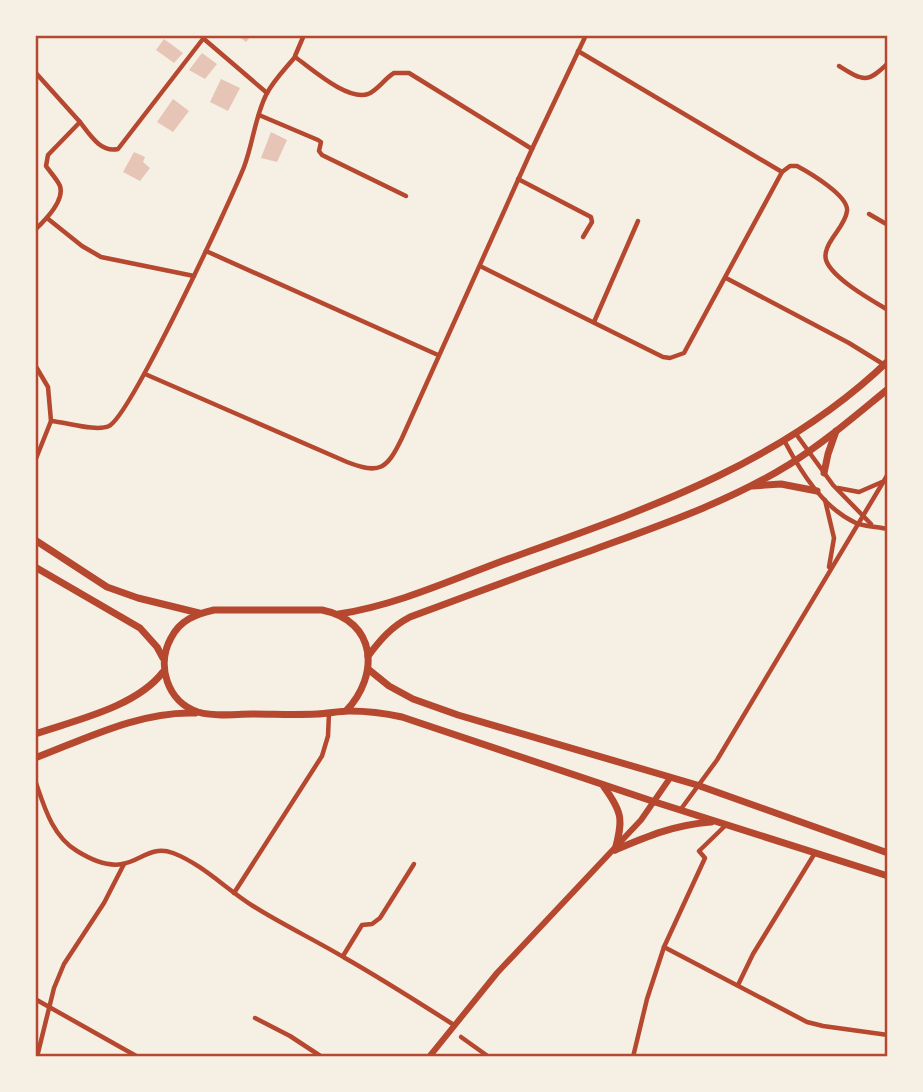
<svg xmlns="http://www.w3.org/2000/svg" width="923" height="1092" font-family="Rubik,sans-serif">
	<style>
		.building { fill: #e6c5b7 }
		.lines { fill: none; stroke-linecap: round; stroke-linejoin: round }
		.minor { stroke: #b5482f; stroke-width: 4.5 }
		.tertiary { stroke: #b5482f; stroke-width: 6 }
		.primary { stroke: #b5482f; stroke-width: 7 }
		.neatline { fill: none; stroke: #b5482f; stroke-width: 2.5 }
	</style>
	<rect width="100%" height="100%" fill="#f6efe4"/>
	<g class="building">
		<polygon points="237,35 252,35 246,42"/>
		<polygon points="164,39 183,53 174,63 156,50"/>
		<polygon points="202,53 217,64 205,79 189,70"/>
		<polygon points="221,79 240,88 228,111 210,102"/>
		<polygon points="173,99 189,111 173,132 157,122"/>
		<polygon points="271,132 287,140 277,162 261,158"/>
		<polygon points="134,152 145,157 143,162 150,168 140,181 123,172"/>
	</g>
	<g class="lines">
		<g class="minor">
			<polyline points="204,39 267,93"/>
			<polyline points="295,56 304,35"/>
			<path d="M839 66C863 81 867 84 888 63"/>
			<path d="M35 72 80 122 48 155 46 166C50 172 57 179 60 186 65 201 44 221 35 230"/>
			<polyline points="259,115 318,140 321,142 319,151 322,155 406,196"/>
			<path d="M80 122C90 135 101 153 118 149L206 35"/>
			<path d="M782 172 790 166H797C810 173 849 196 847 211 846 221 837 231 832 239 828 245 824 253 826 260 832 278 871 300 888 310"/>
			<polyline points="518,179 591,217 592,222 583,237"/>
			<polyline points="869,214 888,225"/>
			<polyline points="47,218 82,246 101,257 194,276"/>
			<polyline points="206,251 438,355"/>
			<polyline points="480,266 663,357 670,358 684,353 782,172 578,51"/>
			<polyline points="726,278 849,343 883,364"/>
			<polyline points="594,322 638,221"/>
			<polyline points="35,365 48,387 51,421"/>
			<path d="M145 374 347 462C380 475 387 469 402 438L532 149 586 35"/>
			<polyline points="796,434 833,485 871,524"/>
			<path d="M785 442C801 472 823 508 856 523 861 526 880 527 888 529"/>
			<path d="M35 461 51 421C66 422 96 432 109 426 131 415 230 202 244 167 253 143 255 117 266 95 273 81 285 69 295 57 311 68 347 101 368 94 378 90 384 79 394 73H409L532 149"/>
			<polyline points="838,488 859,492 882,482"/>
			<polyline points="825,500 834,538 829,567"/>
			<path d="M35 780C44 806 52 836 77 851 90 859 107 867 122 864 141 861 151 845 173 853 202 864 226 889 253 906 283 925 315 940 345 958 382 979 418 1002 454 1025"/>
			<polyline points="681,809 717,760 888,474"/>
			<polyline points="234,893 322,756 328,736 329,713"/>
			<polyline points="664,947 807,1022 823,1026 888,1035"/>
			<polyline points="343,956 362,925 372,924 380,918 414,864"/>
			<polyline points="738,985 753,954 815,853"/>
			<polyline points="35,999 138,1057"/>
			<polyline points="255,1018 290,1036 322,1057"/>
			<polyline points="461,1037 489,1057"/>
			<polyline points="37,1057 54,988 64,964 104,903 124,864"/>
			<polyline points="633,1057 647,999 664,947 705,858 699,851 726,825"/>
		</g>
		<g class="tertiary">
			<polyline points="35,36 37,35"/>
			<polyline points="429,1057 497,973 641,820 670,778"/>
		</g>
		<g class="primary">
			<polyline points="824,473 828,454 836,431"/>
			<polyline points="753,486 781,484 817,491"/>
			<polyline points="35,540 107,587 138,598 199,613"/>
			<polyline points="35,567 140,628 157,647 163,658"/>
			<path d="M339 614C397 605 451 580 505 560 644 510 780 465 888 361"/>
			<path d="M368 656C381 639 391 627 410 617 470 595 530 572 590 551 658 526 729 502 790 464 825 442 856 415 888 389"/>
			<polyline points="368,669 389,686 413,699 458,715 697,785 888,853"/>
			<path d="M346 711C380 675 377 621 322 610H214C196 614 180 620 171 638 156 665 167 702 198 712 215 717 235 714 252 714 274 714 295 715 317 714 327 714 338 711 349 711 367 711 384 713 402 717L655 802 888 876"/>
			<path d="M35 734C76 720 136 707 163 672"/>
			<path d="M35 758C85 739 140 711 195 713"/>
			<path d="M604 787C623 813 623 820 615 850"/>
			<path d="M615 850C648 836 674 825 711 822"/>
		</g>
	</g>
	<rect width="923" height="1092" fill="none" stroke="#f6efe4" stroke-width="74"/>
	<rect x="37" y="37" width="849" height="1018" class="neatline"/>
</svg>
